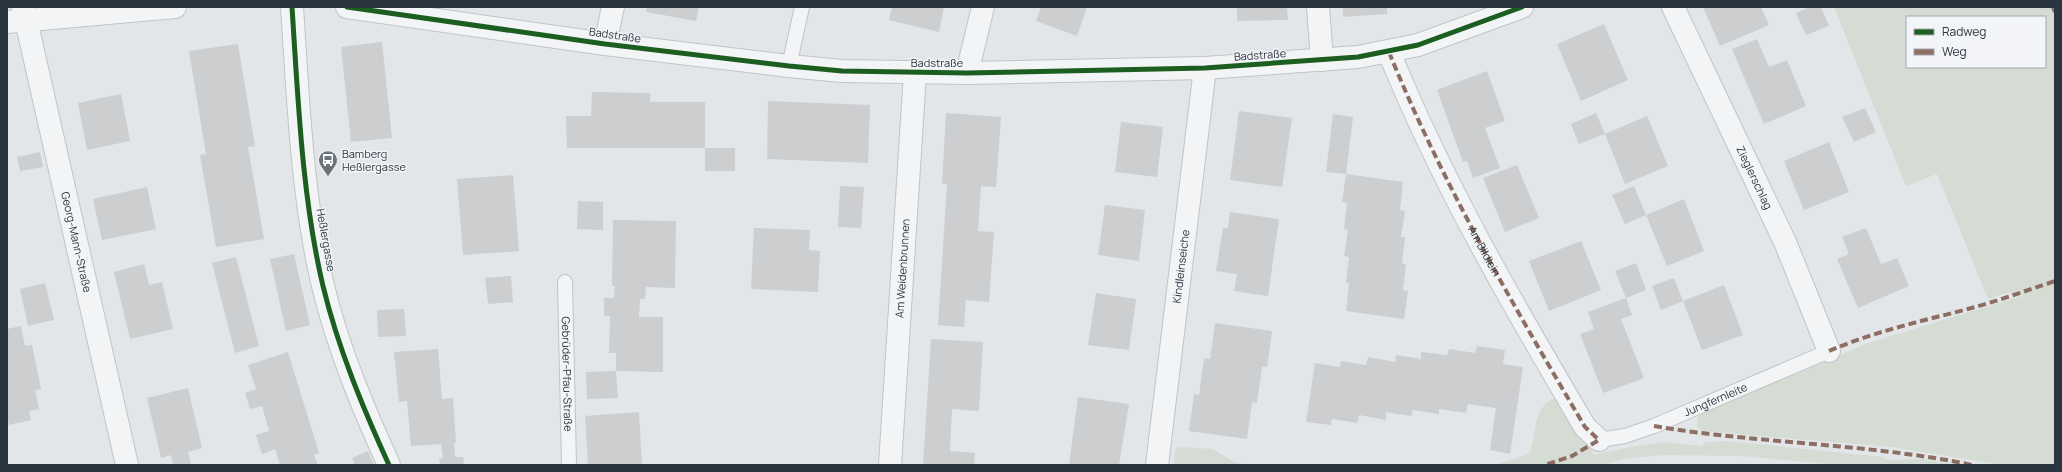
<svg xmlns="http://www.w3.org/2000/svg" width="2062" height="472" font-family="Manrope,sans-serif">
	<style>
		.green { fill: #d5dcd4; fill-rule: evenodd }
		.building { fill: #ccced0 }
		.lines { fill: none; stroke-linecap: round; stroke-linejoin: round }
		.service-casing { stroke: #c1c4c6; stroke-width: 16 }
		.minor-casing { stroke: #c1c4c6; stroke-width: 24 }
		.service { stroke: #f3f4f5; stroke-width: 14 }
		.minor { stroke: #f3f4f5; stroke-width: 22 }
		.quiet { stroke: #8d6e63; stroke-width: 4; stroke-dasharray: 8 4; stroke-linecap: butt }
		.cycleway-casing { stroke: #f2f4f7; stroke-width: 8 }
		.cycleway { stroke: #1b5e20; stroke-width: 5 }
		.labels { text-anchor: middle; stroke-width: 3; stroke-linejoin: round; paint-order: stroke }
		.street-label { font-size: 11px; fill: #2b3540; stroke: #f2f4f7 }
		.poi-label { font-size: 11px; fill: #2b3540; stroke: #f2f4f7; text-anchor: start }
	</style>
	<rect width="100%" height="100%" fill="#e3e6e8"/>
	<g class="green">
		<path d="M1834 7H2055V465H2002L1892 447 1701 431 1697 425 1698 417 1709 410 1868 343 2025 295 2005 293 1988 299 1937 174 1906 186ZM1907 17H2045V67H1907Z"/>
		<path d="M1555 398 1562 400 1590 443 1593 455 1630 447 1663 442 1701 446 1706 442 1727 441 1883 457 1887 460 1923 459 1955 465H1837L1742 456 1663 455 1624 459 1602 465H1487L1498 464 1529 454C1538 435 1531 407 1555 398Z"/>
		<polygon points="1180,447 1213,449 1232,461 1243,464 1328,465 1174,465 1175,450"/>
	</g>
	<g class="building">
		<polygon points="647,7 699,7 696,21 646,12"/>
		<polygon points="892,7 944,7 939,32 889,20"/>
		<polygon points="1041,7 1087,7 1077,36 1036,21"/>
		<polygon points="1237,7 1287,7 1288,20 1237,21"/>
		<polygon points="1343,7 1387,7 1387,14 1343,17"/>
		<polygon points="1703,7 1761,7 1769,25 1720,46"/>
		<polygon points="1810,7 1821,7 1829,26 1806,35 1796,13"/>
		<polygon points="1604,24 1628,80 1581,101 1557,44"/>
		<polygon points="1757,39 1769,67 1787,60 1806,106 1764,124 1732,49"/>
		<polygon points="382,42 392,138 351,142 341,47"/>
		<polygon points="238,44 255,146 248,147 264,239 216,247 200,155 206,154 189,51"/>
		<polygon points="1487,71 1505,121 1485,128 1500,168 1473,178 1467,161 1463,162 1437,90"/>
		<polygon points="592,92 650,93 650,102 705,102 705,148 567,148 566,116 591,116"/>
		<polygon points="121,94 130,141 87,150 78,103"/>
		<polygon points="768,101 870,105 868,163 767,159"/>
		<polygon points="1865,108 1876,132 1854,142 1842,117"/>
		<polygon points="1239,111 1292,118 1282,187 1230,180"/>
		<polygon points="946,113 1001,117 996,187 981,186 978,231 994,232 989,302 966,300 964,327 938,325 947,184 942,184"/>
		<polygon points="1596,113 1605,134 1579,144 1571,124"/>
		<polygon points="1333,114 1353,117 1346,174 1326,172"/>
		<polygon points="1647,116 1668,166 1625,184 1605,134"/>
		<polygon points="1121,122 1163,127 1157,177 1115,172"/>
		<polygon points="1829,142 1849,192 1804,210 1784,161"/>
		<rect x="705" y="148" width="30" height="23"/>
		<polygon points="40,152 43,167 20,171 17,157"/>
		<polygon points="1517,165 1539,218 1505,232 1483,178"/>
		<polygon points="1346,174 1403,182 1400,210 1405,211 1401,237 1405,237 1402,264 1406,264 1403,290 1408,291 1404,319 1346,311 1349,283 1346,283 1349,257 1344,256 1348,230 1344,229 1347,203 1342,202"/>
		<polygon points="513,175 519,251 463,255 457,179"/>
		<polygon points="840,186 864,187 861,228 838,227"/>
		<polygon points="1634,186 1646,215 1625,224 1612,195"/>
		<polygon points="147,187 156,229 102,240 93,199"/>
		<polygon points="1684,199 1704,251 1667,266 1646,215"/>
		<polygon points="578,201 603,202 603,230 577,229"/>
		<polygon points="1105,205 1145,210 1139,261 1098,255"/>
		<polygon points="1230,212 1279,219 1268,296 1234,291 1237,274 1216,271 1223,228 1228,228"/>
		<polygon points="613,220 676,221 675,288 646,287 645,299 640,299 639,317 663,317 663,372 616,371 616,353 609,353 610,316 604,316 604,298 614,298 615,286 612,286"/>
		<polygon points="754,228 810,230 809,250 820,251 818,292 751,289"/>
		<polygon points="1866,228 1881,264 1897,258 1909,286 1858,308 1837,259 1849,254 1842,237"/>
		<polygon points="1581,241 1601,290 1549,311 1529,261"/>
		<polygon points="294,254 310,325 286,331 270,259"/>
		<polygon points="236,257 259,346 235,353 212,263"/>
		<polygon points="1636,263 1646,290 1626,298 1615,271"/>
		<polygon points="144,264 149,285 162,282 173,329 130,339 114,272"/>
		<polygon points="511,276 513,302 488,304 485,278"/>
		<polygon points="1674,278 1683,301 1661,310 1652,286"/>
		<polygon points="45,283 54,320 28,326 20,289"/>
		<polygon points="1724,285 1743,335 1702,350 1683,301"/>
		<polygon points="1096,293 1136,299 1129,350 1088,345"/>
		<polygon points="1626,298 1632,315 1621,319 1644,378 1603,393 1580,334 1594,329 1588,312"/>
		<polygon points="404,309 406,336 378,337 377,310"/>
		<polygon points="1215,323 1272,331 1267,367 1262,367 1257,403 1252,402 1247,439 1189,431 1194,394 1199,395 1204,358 1210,359"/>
		<polygon points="21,326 25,346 32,345 41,389 35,390 39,409 29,411 31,420 9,425 7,415 7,329"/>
		<polygon points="931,339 983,342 979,411 952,409 950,451 975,453 974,465 923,465"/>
		<polygon points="1477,346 1505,350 1503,364 1523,367 1510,454 1490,450 1496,408 1468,404 1466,413 1439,409 1439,414 1413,410 1411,416 1386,412 1386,420 1359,415 1357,423 1332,419 1331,425 1306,422 1315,363 1340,367 1341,361 1366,365 1368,357 1395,362 1396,355 1421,359 1421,352 1447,355 1449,349 1475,353"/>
		<polygon points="438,349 442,399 453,398 456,443 454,443 455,457 463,457 464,465 440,465 439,459 443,458 441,444 411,446 407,401 399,402 394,352"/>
		<polygon points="288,352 319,453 314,455 318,465 280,465 275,449 262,454 256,435 269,431 262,406 250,409 245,393 256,389 248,365"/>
		<polygon points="616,371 618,398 587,399 586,372"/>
		<polygon points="188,388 202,448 188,452 191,465 173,465 171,455 161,458 147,398"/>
		<polygon points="1078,397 1129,404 1119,465 1069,465"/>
		<polygon points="639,412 642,465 588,465 585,416"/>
		<polygon points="368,451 374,465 355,465 352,458"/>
	</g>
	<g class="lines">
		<defs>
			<g id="service">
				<polyline points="789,66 802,7"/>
				<path id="s1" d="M565 282 569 465"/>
				<path id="s2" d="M1599 440 1625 436 1654 426 1829 351"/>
			</g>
			<g id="minor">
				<path id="s3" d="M23 7 127 465"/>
				<path d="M292 7C298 98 302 198 323 286 338 348 363 408 389 465"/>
				<polyline points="347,7 605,44 789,66 842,71 967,73 1205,68 1358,57 1418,45 1522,7"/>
				<polyline points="1318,7 1322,60"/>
				<path id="s4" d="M1673 7 1785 242 1829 351"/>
				<polyline points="7,22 175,7"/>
				<polyline points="605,44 613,7"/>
				<path id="s5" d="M1389 52C1442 183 1513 305 1585 427L1599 440"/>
				<polyline points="967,73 983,7"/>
				<path id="s6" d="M890 465 915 73"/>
				<path id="s7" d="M1157 465 1205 68"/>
			</g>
		</defs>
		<use href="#service" class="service-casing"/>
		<use href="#minor" class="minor-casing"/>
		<use href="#service" class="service"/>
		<use href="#minor" class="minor"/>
		<g class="quiet">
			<polyline points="2053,7 2055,12"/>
			<path d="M1389 52C1442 183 1513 305 1585 427L1599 440 1572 456 1545 465"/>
			<path d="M1829 351C1873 332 1918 322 1964 310 1995 302 2025 291 2055 281"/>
			<path d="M1654 426C1759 444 1867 443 1972 465"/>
		</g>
		<defs>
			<g id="cycleway">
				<path d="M292 7C298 98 302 198 323 286 338 348 363 408 389 465"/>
				<polyline points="347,7 605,44 789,66 842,71 967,73 1205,68 1358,57 1418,45 1522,7"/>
			</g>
		</defs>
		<use href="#cycleway" class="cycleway-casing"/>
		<use href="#cycleway" class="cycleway"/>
	</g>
	<defs>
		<symbol id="bus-pin" viewBox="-11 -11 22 30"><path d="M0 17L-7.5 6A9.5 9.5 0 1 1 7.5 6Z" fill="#6b737b" stroke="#f2f4f7"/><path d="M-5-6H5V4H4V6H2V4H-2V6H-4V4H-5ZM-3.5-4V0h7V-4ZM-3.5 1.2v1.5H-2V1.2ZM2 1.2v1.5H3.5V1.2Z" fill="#fff"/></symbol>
	</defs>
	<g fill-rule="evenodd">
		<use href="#bus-pin" x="317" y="149" width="22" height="30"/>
	</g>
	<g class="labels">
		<g class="street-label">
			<text transform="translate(615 35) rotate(8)" y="4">Badstraße</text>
			<text transform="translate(1260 55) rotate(-4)" y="4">Badstraße</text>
			<text x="937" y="67">Badstraße</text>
			<text dy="4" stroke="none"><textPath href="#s4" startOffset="189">Zieglerschlag</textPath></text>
			<text transform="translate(326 240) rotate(80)" y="4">Heßlergasse</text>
			<text dy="4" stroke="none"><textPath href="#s3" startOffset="241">Georg-Mann-Straße</textPath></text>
			<text dy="4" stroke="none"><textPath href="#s5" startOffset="221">Am Bildlein</textPath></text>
			<text dy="4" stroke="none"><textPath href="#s7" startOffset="200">Kindleinseiche</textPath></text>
			<text dy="4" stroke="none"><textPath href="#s6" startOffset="197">Am Weidenbrunnen</textPath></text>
			<text dy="4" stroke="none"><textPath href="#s1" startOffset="92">Gebrüder-Pfau-Straße</textPath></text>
			<text dy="4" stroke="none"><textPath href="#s2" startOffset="124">Jungfernleite</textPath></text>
		</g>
		<g class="poi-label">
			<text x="342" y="158">Bamberg<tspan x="342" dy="13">Heßlergasse</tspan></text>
		</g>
	</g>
	<rect width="2062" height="472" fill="none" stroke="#2b3540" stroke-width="16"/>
	<rect x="1906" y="16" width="140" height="52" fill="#f2f4f7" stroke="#a2a8ae"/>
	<rect x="1914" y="29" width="20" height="6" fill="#1b5e20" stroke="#a2a8ae"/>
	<text x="1942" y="36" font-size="12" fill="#2b3540">Radweg</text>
	<rect x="1914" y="49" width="20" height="6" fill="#8d6e63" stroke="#a2a8ae"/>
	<text x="1942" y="56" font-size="12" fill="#2b3540">Weg</text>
</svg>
